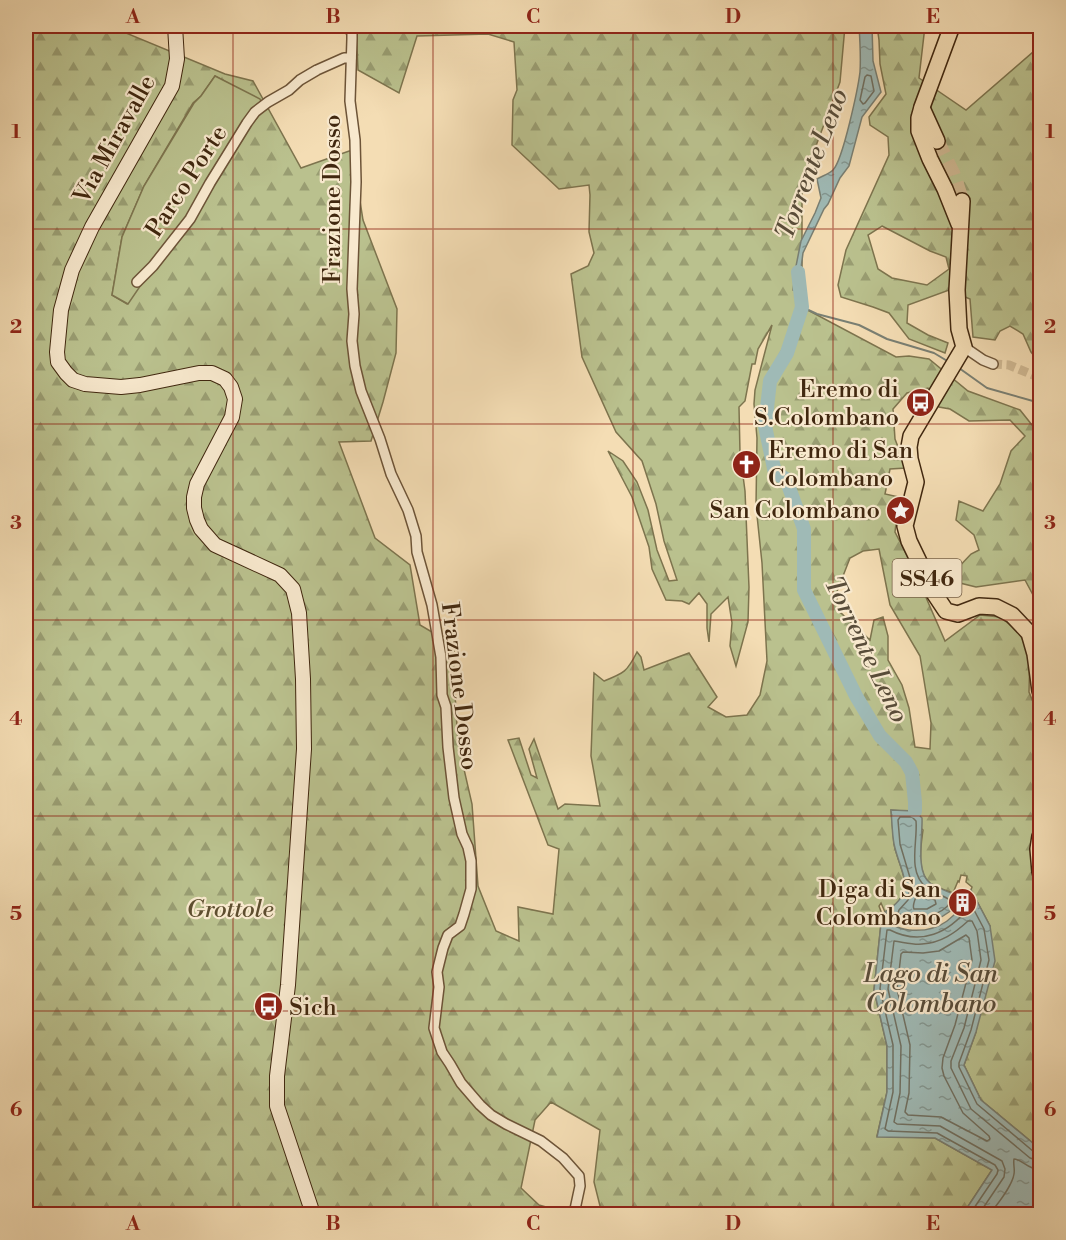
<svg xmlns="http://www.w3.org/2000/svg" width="1066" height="1240" font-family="'Libre Bodoni',serif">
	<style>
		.forest { fill: url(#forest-firs); stroke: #7d744e; stroke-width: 1.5; fill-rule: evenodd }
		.park { fill: #bac18e; stroke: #7d744e; stroke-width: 1.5 }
		.water { fill: url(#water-ripples); stroke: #797f73; stroke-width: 1.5 }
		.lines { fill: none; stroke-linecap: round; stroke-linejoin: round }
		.shore { stroke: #707062; stroke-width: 1.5 }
		.stream { stroke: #797f73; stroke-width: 2 }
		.river { stroke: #9fbab6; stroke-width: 14 }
		.street-tunnel { stroke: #d0b993; stroke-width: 9; stroke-dasharray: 9 4.5; stroke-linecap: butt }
		.primary-tunnel { stroke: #d0b993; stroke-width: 15; stroke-dasharray: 15 8; stroke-linecap: butt }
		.street-casing { stroke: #6d5438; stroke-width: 12 }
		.secondary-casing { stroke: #40270f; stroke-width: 16 }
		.primary-casing { stroke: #40270f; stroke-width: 18 }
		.street { stroke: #f8e9ce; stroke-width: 9 }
		.secondary { stroke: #f8e9ce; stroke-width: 14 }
		.primary { stroke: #f4ddb4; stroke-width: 15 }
		.grid { fill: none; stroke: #8f2418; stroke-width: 1.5; stroke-opacity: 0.55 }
		.labels { text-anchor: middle; stroke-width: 4.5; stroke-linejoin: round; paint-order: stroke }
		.shield { fill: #f8e9ce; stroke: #776148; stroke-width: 1.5 }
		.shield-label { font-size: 22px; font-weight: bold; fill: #40270f }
		.street-label { font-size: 24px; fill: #40270f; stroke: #f8e9ce }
		.poi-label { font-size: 24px; fill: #40270f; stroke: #f8e9ce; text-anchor: end }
		.park-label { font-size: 24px; font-style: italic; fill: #5e4e2f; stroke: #f8e9ce }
		.water-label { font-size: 26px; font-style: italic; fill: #584c39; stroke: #f8e9ce }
		.neatline { fill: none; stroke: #8f2418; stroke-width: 2 }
		.grid-label { font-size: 20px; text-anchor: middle; font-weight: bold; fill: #8f2418 }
	</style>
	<defs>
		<pattern id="forest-firs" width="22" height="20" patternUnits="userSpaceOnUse" patternTransform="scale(1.5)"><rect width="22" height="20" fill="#bac18e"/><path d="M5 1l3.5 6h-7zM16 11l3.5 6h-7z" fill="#999d72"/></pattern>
		<pattern id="water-ripples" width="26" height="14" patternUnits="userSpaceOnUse" patternTransform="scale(1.5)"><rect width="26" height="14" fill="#9fbab6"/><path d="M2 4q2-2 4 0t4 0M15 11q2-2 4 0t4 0" fill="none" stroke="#839792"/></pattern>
	</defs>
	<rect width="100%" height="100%" fill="#f4ddb4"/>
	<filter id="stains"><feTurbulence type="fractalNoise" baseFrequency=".00333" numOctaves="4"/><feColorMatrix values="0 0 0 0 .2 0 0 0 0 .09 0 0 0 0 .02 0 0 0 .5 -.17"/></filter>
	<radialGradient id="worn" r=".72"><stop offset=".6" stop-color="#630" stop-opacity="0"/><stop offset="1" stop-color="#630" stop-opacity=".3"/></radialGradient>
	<g class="forest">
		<path d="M26 26H124L121 31 225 74 253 81 301 168 352 150 363 220 397 309 396 353 383 402 371 441 339 442 375 538 410 565 420 625 454 645V677L458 743 472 804 478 886 496 931 519 941 518 907 553 914 559 849 548 845 508 740 519 738 531 775 537 778 529 749 534 739 558 809 565 804 600 806 591 756 594 673 604 681C624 673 627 672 637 652L641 657 644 670 662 663 689 653 717 697 708 707 726 717 747 715 760 695 767 661 762 563 756 506 757 438 754 404 755 390 772 325 758 349 755 364H752L745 401 739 407 740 453 745 491 749 587 748 622 736 666 730 646 732 623 728 597 711 614 709 642 707 628V604L699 593 689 604 682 601 666 600 652 569 649 547 632 497 608 451 623 461 637 482 648 510 657 550 669 581 677 580 664 541 656 504 642 461 616 432 582 357 571 274 588 266 594 253 589 232 590 195 589 185 559 189 512 145 513 100 517 90 514 42 488 34 417 36 399 93 358 70 356 26H845L840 82 802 183V307L896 357 909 356 929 359 968 391 1020 410 1040 435V612L1039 614 1033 595 1025 580 976 587 960 583 955 571 971 554 979 550 974 535 956 520 959 501 983 511 1000 484 1011 451 1025 436 1010 420 969 421 950 409 939 407 928 388 907 393 893 409 895 439 906 468 890 469 885 494 899 497 895 532 911 563 945 641 980 615 1000 617 1018 631 1030 653 1029 692 1040 719V1149L981 1100 964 1065 976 1032 990 926 971 890 972 887 966 882 967 876 961 875 959 882 958 881 953 893C945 890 936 887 930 883 916 872 921 845 923 830L902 811 891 810C892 821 893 833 894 844 900 873 919 891 885 912L881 903 879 906 882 914 874 990 887 1046V1092L877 1136 935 1138 992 1170 963 1214H602L594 1182 600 1130 551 1102 535 1120 521 1188 539 1205 560 1211 542 1214H26V430L31 428 26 421ZM215 76 237 88 127 304 112 295 122 237 144 186 193 103 201 96ZM879 549 890 605 920 656 931 723 930 749 915 747 909 708 902 685 888 660V636L883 617 874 620 870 640 840 612 836 594 850 558 863 551Z"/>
		<path d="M877 26H925L919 78 966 110 1040 46V363L1031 352 1023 334 1010 326 1000 331 995 340 973 337 970 299 949 290 908 305 907 323 928 335 948 343 945 353 909 339 889 313 873 307 841 297 838 285 846 250 889 155 888 137 870 125 869 117 886 94 880 64 879 40ZM882 226 930 251 946 257 949 269 927 285 892 278 878 269 868 235Z"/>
	</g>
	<polygon class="park" points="215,76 260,99 264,109 241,138 128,304 112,295 122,237 144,186 194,103 201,96"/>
	<g class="water">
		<path d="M859 26H872L873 61 881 92 862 117 849 166 840 178 828 204 824 209 803 253 801 268 804 291 793 290 796 266 801 241 815 213 821 198 817 179C822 176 829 174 833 170 843 160 858 88 860 72 861 56 860 41 859 26Z"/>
		<path d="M891 810 915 811 922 818C923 835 915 872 930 883 939 889 951 893 961 897 959 904 955 908 949 912 931 926 902 929 885 912 919 891 900 873 894 844 892 833 892 821 891 810Z"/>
		<path d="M971 890 990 926 995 961 976 1032 964 1065 981 1100 1040 1149V1214H963L992 1170 935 1138 877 1137 887 1092V1046L874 990 882 914C888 923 898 929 909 930 941 933 957 917 971 890Z"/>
	</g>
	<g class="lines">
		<g class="shore">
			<polygon points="867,75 871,76 874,91 865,103 863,104 860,100 865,77"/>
			<path d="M900 817H912L916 821C918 841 907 872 926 887 933 893 944 895 951 901 943 916 913 923 898 913L899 910 908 900 911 881 900 844 898 820Z"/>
			<path d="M919 893 935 900 936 904 927 909H914C912 906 916 895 919 893Z"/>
			<polygon points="966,935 969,938 972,960 955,1025 943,1058 942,1068 944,1076 963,1113 989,1136 990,1139 987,1141 941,1117 908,1115 905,1112 909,1093 910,1045 897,989 901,954 903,952 923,953 939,951"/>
			<path d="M970 1214 997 1174 998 1170 995 1165 937 1133 888 1131 885 1129 893 1092V1045L880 989 887 930H890C921 946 949 933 969 907L973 908 984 929 989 960 971 1030 959 1063V1067L977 1104 1034 1152 1040 1153"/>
			<path d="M979 1214 1004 1177 1005 1169 1002 1161 940 1126 897 1124 894 1122 900 1093 901 1046 888 989 894 941C903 942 913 945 922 944 941 943 955 933 968 921H972L977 931 981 960 964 1028 951 1061V1068L971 1109 1030 1158 1040 1161"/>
			<path d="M990 1214C997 1204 1012 1187 1014 1174 1015 1169 1013 1164 1014 1159 1022 1159 1027 1169 1040 1170"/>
		</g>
		<g class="stream">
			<polyline points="802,307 817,314 859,325 887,339 934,353 949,362"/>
			<polyline points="959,368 987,388 1040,403"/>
		</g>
		<polyline class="river" points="798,272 802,307 787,353 770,381 765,426 775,473 786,479 804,529 804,590 856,696 880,736 906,762 912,773 915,802 915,811"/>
		<polyline class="street-tunnel" points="993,364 1009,365 1040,378"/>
		<polyline class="primary-tunnel" points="937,141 953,174 962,201"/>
		<defs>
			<g id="street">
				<polyline points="347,26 352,33 352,39 350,101 355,140 356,182 352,289 354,314 352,341 355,366 361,391 380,439 391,474 408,510 416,536 417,552 432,605 441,657 442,695 446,707 448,747 454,798 462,834 468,847 471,861 471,889 464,914 460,926 448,935 443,948 437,972 439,987 434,1028 442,1052 450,1064 461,1083 480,1105 491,1115 506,1124 541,1141 563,1158 579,1176 580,1186 574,1214"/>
				<polyline points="137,282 153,266 190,219 210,183 247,123 255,112 268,102 289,90 300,80 317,70 344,58 351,58"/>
				<polyline points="964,347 983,360 993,364"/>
			</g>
			<polyline id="secondary" points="175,26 177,59 172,86 92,227 72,270 61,310 57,352 58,362 66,373 73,380 85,384 121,387 140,385 199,373 212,373 225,379 231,387 235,399 232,417 197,484 194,497 194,508 197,520 201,529 215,545 280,575 293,589 299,613 303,679 304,749 288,985 277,1076 277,1106 313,1214"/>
			<g id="primary">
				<polyline points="952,26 922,107 919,118 919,131 930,159 945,189 959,224"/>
				<polyline points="922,108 937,141"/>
				<polyline points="962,201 957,290 959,329 964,347 911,436 909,447 910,459 916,482 905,526 909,541 934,593 946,611 958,614 979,606 996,607 1012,615 1029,633 1035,654 1040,691"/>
				<polyline points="1040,836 1038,849 1040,872"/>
			</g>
		</defs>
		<use href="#street" class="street-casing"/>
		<use href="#secondary" class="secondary-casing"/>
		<use href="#primary" class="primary-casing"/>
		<use href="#street" class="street"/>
		<use href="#secondary" class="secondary"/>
		<use href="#primary" class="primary"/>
	</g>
	<path class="grid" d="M233 26V1214M433 26V1214M633 26V1214M833 26V1214M26 229H1040M26 424H1040M26 620H1040M26 816H1040M26 1011H1040"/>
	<defs>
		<symbol id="bus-disc" viewBox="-11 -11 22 22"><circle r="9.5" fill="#8f2418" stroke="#f8e9ce"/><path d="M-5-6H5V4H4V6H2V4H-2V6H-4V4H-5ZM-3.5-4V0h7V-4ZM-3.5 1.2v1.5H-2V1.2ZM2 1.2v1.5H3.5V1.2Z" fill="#fff"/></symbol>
		<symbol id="church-disc" viewBox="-11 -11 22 22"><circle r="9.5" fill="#8f2418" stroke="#f8e9ce"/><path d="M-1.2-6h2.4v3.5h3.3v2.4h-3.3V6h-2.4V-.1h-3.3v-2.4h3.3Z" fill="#fff"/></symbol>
		<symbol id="sight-disc" viewBox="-11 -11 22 22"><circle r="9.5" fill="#8f2418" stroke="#f8e9ce"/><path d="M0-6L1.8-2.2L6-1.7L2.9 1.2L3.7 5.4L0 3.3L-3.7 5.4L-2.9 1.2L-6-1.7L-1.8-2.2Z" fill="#fff"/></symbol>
		<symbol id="building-disc" viewBox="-11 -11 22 22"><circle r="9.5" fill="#8f2418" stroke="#f8e9ce"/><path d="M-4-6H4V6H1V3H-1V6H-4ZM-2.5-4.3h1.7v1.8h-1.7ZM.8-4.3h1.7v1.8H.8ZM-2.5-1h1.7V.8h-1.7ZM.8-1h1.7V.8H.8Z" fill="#fff"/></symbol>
	</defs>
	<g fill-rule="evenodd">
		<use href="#bus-disc" x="904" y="386" width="33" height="33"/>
		<use href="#church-disc" x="730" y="448" width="33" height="33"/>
		<use href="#sight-disc" x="884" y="494" width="33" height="33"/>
		<use href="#building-disc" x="946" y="886" width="33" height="33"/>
		<use href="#bus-disc" x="252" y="990" width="33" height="33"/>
	</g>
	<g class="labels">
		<rect class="shield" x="892.5" y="559" width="69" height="38" rx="4.5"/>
		<g class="shield-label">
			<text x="927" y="586">SS46</text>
		</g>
		<g class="street-label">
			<text transform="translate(114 139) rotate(-61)" y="8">Via Miravalle</text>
			<text transform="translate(186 181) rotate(-57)" y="8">Parco Porte</text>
			<text transform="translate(332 199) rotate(-90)" y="8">Frazione Dosso</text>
			<text transform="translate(460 686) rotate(83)" y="8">Frazione Dosso</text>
		</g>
		<g class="poi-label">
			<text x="899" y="397">Eremo di<tspan x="899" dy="28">S.Colombano</tspan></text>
			<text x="768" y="458" text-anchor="start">Eremo di San<tspan x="768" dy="28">Colombano</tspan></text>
			<text x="880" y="518">San Colombano</text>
			<text x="941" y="897">Diga di San<tspan x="941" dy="28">Colombano</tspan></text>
			<text x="289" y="1015" text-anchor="start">Sich</text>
		</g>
		<g class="park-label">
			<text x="230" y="917">Grottole</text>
		</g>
		<g class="water-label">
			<text transform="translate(811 164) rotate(-69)" y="9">Torrente Leno</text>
			<text transform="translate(867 649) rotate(64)" y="9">Torrente Leno</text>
			<text x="931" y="982">Lago di San<tspan x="931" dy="30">Colombano</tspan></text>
		</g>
	</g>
	<rect width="1066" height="1240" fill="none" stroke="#f4ddb4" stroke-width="66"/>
	<rect x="33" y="33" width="1000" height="1174" class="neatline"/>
	<g class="grid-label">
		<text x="133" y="23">A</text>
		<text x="333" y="23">B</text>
		<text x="533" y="23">C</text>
		<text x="733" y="23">D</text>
		<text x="933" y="23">E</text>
		<text x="16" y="138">1</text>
		<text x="1050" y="138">1</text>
		<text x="16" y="333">2</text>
		<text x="1050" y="333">2</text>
		<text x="16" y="529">3</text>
		<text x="1050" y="529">3</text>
		<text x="16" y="725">4</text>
		<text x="1050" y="725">4</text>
		<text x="16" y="920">5</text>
		<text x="1050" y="920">5</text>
		<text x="16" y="1116">6</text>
		<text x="1050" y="1116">6</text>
		<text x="133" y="1230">A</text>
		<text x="333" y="1230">B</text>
		<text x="533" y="1230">C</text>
		<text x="733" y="1230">D</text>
		<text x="933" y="1230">E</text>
	</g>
	<rect width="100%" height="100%" filter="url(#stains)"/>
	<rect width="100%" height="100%" fill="url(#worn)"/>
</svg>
